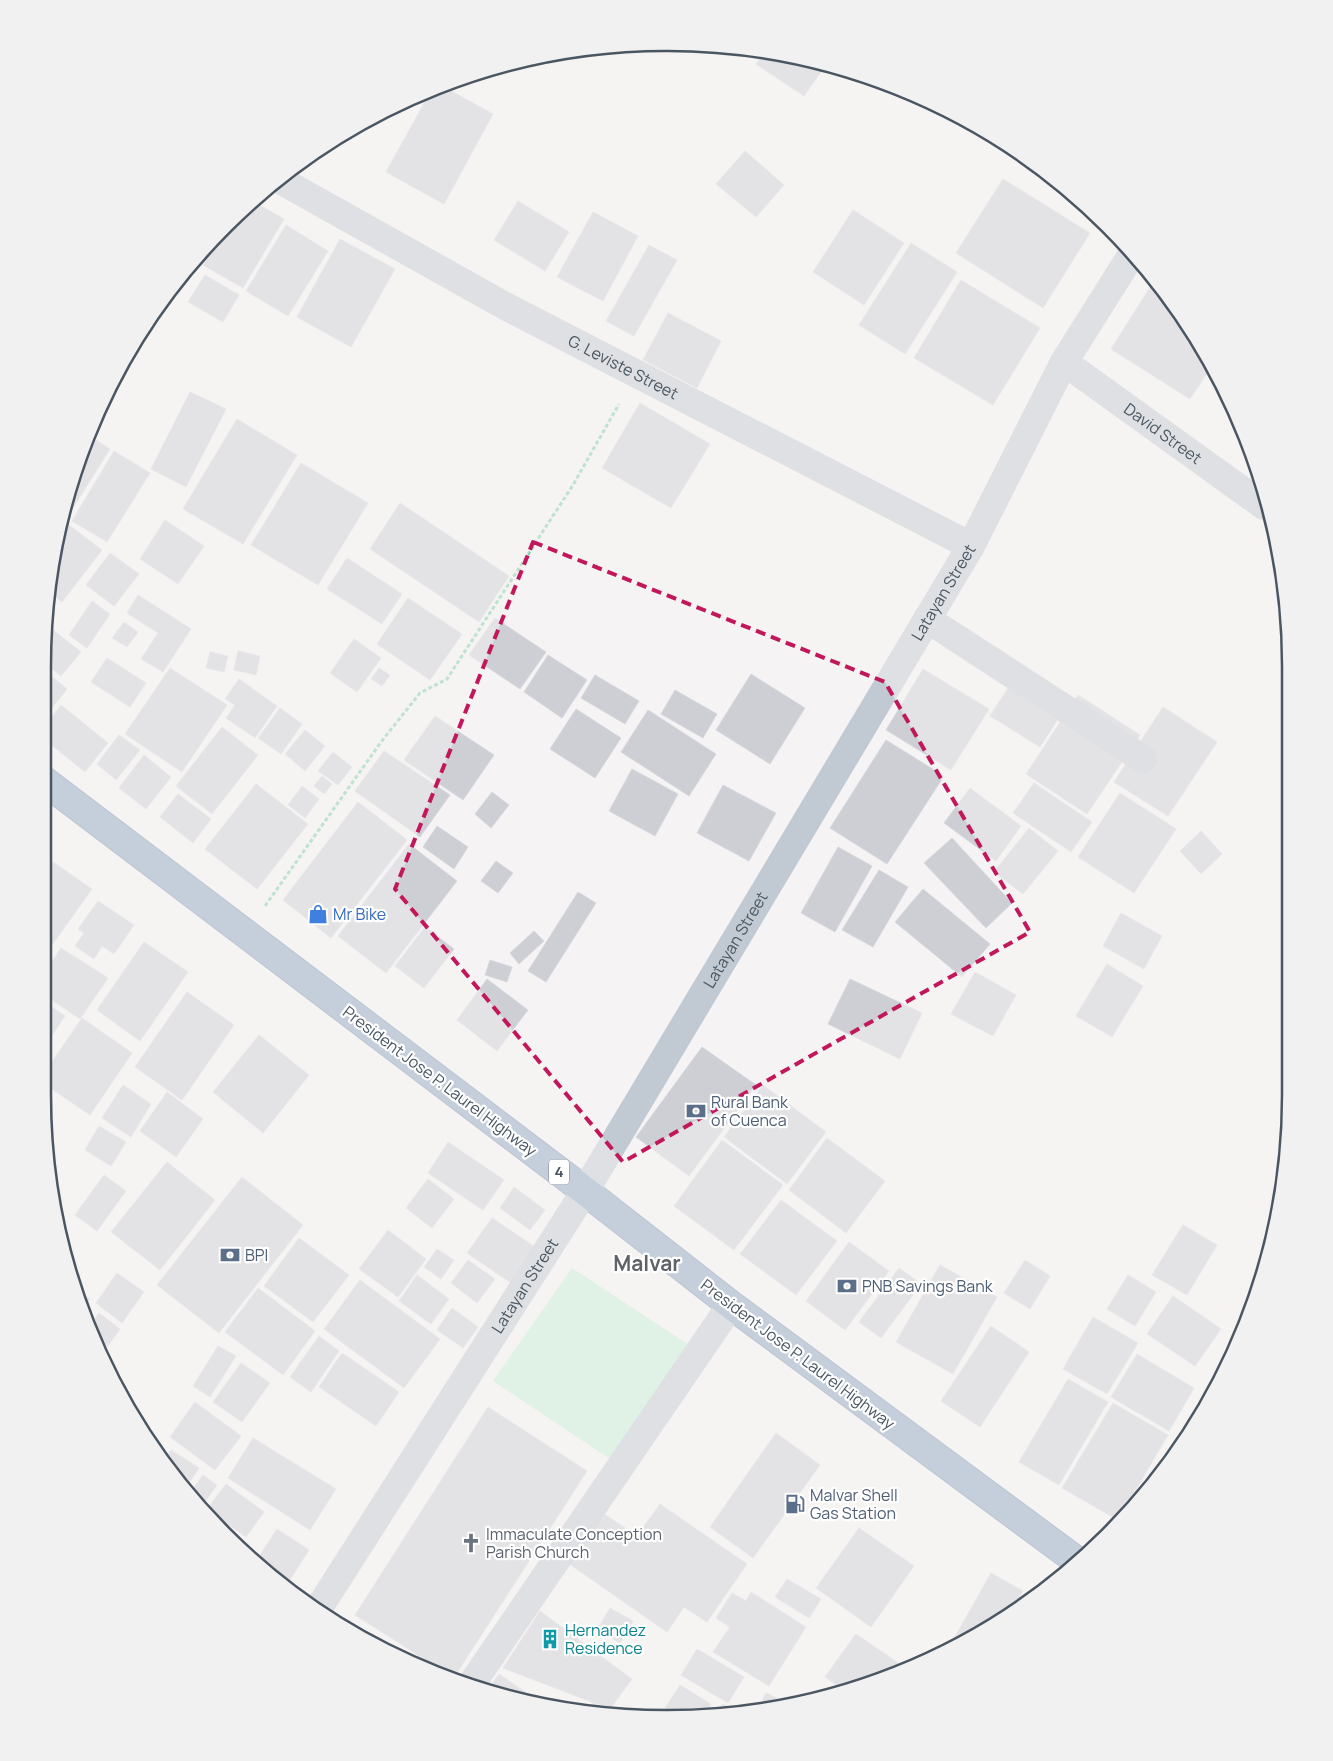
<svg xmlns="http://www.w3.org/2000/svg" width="1333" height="1761" font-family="Manrope,sans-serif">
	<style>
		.green { fill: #c3f1d5 }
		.building { fill: #cdcfd5; stroke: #d7d9de }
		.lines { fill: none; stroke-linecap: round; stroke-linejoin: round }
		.highway-casing { stroke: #7690ad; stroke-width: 30 }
		.path { stroke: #7ad0a6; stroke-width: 3; stroke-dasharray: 4 2.5; stroke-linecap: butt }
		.street { stroke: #c1cad2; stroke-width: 28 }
		.highway { stroke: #8ba5c1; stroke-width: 28 }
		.marked { fill: none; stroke: #c2185b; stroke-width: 4; stroke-dasharray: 10 6; stroke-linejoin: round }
		.labels { text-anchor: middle; stroke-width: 4.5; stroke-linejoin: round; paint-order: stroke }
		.shield { fill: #fff; stroke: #808990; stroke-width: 1 }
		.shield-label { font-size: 15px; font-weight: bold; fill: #4a5661 }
		.street-label { font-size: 16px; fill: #4a5661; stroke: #fff }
		.shop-label { font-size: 16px; fill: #366cbe; stroke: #fff; text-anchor: start }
		.service-label { font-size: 16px; fill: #4e5e75; stroke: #fff; text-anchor: start }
		.worship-label { font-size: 16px; fill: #5b616d; stroke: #fff; text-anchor: start }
		.culture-label { font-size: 16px; fill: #0d838f; stroke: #fff; text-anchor: start }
		.district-label { font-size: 21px; font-weight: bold; fill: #5f6368; stroke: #fff }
		.rim { fill: none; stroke: #4a5661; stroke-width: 2.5 }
	</style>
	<rect width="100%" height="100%" fill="#f5f3f3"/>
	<polygon class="green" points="572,1268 689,1345 613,1461 493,1381"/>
	<g class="building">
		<polygon points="764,52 788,54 825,66 804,96 756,64"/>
		<polygon points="442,86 493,114 444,204 386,172 432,89"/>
		<polygon points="745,151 784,185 756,217 716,184"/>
		<polygon points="1003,179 1090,233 1043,308 956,253"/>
		<polygon points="518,201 569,232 545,271 494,240"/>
		<polygon points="254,202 284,219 243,288 203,265 228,223"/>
		<polygon points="853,210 904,243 864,305 813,272"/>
		<polygon points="593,212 638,236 603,301 557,277"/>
		<polygon points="286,225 328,251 288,316 246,291"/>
		<polygon points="340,239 395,269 351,347 297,317"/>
		<polygon points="911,243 957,272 905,354 859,325"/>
		<polygon points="649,245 677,260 634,336 606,321"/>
		<polygon points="195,260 170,305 163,301 171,287"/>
		<polygon points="205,275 239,295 223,322 188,302"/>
		<polygon points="961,280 1040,328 993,405 914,358"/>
		<polygon points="1154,281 1185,320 1211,367 1190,399 1111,349"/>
		<polygon points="668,313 721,341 697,388 643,360"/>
		<polygon points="190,392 226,409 186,487 151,469"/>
		<polygon points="640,403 710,444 671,508 602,468"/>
		<polygon points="237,419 297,455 243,544 183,509"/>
		<polygon points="90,436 110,449 68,516 63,513 64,505"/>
		<polygon points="114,451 150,473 107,542 72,521"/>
		<polygon points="301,463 368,503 318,585 251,545"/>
		<polygon points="400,503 509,576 479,622 370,549"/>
		<polygon points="61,519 102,550 62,602 49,592"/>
		<polygon points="165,520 204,546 178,584 140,559"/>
		<polygon points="110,553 139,574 114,606 86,585"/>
		<polygon points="347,558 402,594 382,624 327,589"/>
		<polygon points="138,595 191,629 163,672 141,659 158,633 127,613"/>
		<polygon points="408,598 462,634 430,680 377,644"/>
		<polygon points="92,601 110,614 87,648 69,635"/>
		<polygon points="495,618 546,652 520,689 469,655"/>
		<polygon points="124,622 138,632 127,647 112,638"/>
		<polygon points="47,625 81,652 61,676 44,662 44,629"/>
		<polygon points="354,639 381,658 357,692 330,673"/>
		<polygon points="238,651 260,656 256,675 234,670"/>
		<polygon points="210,652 228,656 224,672 206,668"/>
		<polygon points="548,655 587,680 562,718 524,692"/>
		<polygon points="107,658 146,683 130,707 91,682"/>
		<polygon points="170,668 227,705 182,772 125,734"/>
		<polygon points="379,668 390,675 382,686 371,679"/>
		<polygon points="923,669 989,709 951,770 886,730"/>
		<polygon points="44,670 67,689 44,718"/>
		<polygon points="751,674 805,708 770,764 716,730"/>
		<polygon points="595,675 639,701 625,724 581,698"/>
		<polygon points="239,679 277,706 255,738 226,718 235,705 225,699"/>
		<polygon points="1010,685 1060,716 1040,747 990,716"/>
		<polygon points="675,690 717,714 703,738 661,714"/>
		<polygon points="1078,695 1140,735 1087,814 1026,774"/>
		<polygon points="61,705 108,743 85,772 44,739 44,727"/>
		<polygon points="1163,707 1217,742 1168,816 1114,782"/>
		<polygon points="280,708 302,724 281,754 258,738"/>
		<polygon points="576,709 621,738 595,778 550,749"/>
		<polygon points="648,710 716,754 689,796 621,752"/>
		<polygon points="435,716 494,755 463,800 404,760"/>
		<polygon points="222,727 258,755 212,814 176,786"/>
		<polygon points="305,730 325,746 305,771 285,754"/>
		<polygon points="119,735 140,750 116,780 97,764"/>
		<polygon points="886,740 944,776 887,864 830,828"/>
		<polygon points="384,751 450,795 420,837 355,791"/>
		<polygon points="333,752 352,767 338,785 318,771"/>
		<polygon points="144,755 171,777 146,809 119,788"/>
		<polygon points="632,769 678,794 655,836 609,811"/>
		<polygon points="322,776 332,784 324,794 314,786"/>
		<polygon points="1034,783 1092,822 1071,852 1013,813"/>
		<polygon points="256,784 308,824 257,889 205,849"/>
		<polygon points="723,785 776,813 749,861 697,833"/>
		<polygon points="302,786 319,799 305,818 288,805"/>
		<polygon points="970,788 1021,826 996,861 944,823"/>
		<polygon points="492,792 509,805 491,828 475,814"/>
		<polygon points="1120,793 1176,829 1134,893 1078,857"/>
		<polygon points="178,794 211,819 193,843 160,817"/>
		<polygon points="358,802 407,840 331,938 283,900"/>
		<polygon points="437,826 468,847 454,869 423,847"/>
		<polygon points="1029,828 1058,851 1023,894 994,872"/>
		<polygon points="1201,831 1222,854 1201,874 1180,851"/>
		<polygon points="952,838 1012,903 986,928 924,863"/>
		<polygon points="409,844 457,881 386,973 338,936"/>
		<polygon points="838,847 872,866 835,932 801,913"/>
		<polygon points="496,861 513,873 498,893 481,881"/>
		<polygon points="53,862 92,889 47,952 43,949 43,875"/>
		<polygon points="879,870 908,887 873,947 842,930"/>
		<polygon points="923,889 990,944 962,977 895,922"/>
		<polygon points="578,892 596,903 546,982 528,971"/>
		<polygon points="98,901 134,925 114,954 102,946 94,959 75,946 84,933 78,929"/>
		<polygon points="1121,913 1162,936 1144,969 1103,946"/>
		<polygon points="425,927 454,949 424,988 395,966"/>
		<polygon points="534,931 544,941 519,964 510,953"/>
		<polygon points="144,942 188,972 140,1041 97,1010"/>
		<polygon points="61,948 108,978 80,1019 43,994 43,975"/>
		<polygon points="490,960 512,967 507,982 485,975"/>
		<polygon points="1107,964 1143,986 1112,1037 1076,1016"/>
		<polygon points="975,972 1016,995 993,1036 951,1014"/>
		<polygon points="487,979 528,1010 497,1051 457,1020"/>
		<polygon points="850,979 922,1013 900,1059 828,1024"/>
		<polygon points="187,992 234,1025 182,1100 135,1067"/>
		<polygon points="43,1001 65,1016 43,1049"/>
		<polygon points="82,1018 132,1053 90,1115 43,1083 43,1075"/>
		<polygon points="259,1035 309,1075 263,1133 213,1092"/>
		<polygon points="702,1047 756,1085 689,1176 636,1137"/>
		<polygon points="123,1085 151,1104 131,1137 102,1118"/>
		<polygon points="763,1085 826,1132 787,1184 724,1137"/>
		<polygon points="167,1092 203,1119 176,1157 140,1131"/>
		<polygon points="99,1126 126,1142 111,1166 85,1150"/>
		<polygon points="827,1138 885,1181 846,1233 789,1190"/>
		<polygon points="722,1140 783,1185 734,1250 674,1206"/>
		<polygon points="448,1142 504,1180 483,1210 428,1173"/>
		<polygon points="167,1162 215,1200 160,1270 111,1232"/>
		<polygon points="104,1175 126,1191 97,1231 75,1215"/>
		<polygon points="242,1177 303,1225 219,1333 157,1285"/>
		<polygon points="428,1179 454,1199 432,1228 406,1208"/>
		<polygon points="514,1187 545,1210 530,1230 500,1208"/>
		<polygon points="781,1200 837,1241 796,1295 740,1254"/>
		<polygon points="492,1218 538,1249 514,1285 467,1253"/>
		<polygon points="1183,1225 1217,1245 1187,1295 1152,1275"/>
		<polygon points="388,1230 426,1259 398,1297 359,1269"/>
		<polygon points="299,1238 349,1275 313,1322 264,1286"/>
		<polygon points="849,1242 889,1271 845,1330 806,1301"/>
		<polygon points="437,1249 454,1260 441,1279 424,1267"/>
		<polygon points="468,1260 495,1279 477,1303 451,1283"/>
		<polygon points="1025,1260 1050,1276 1030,1309 1004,1293"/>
		<polygon points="940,1265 997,1297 953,1374 896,1342"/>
		<polygon points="899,1268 921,1284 881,1338 859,1322"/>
		<polygon points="117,1273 144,1292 122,1323 96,1303"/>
		<polygon points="417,1275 449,1299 431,1324 399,1301"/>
		<polygon points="1128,1275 1156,1292 1135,1326 1107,1309"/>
		<polygon points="360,1280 440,1339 404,1388 324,1329"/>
		<polygon points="258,1288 315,1331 283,1375 225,1332"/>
		<polygon points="78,1291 90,1299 85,1307"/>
		<polygon points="1173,1296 1221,1329 1195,1366 1147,1334"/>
		<polygon points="452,1308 478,1327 463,1348 437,1330"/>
		<polygon points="99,1313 120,1329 108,1346 98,1339 92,1323"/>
		<polygon points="1093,1317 1138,1343 1107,1394 1063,1369"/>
		<polygon points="991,1326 1029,1352 980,1427 941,1401"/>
		<polygon points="319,1336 339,1351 311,1392 290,1377"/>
		<polygon points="218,1346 236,1356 210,1397 193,1386"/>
		<polygon points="342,1353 399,1392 376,1426 319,1387"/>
		<polygon points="1137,1354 1194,1388 1169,1431 1111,1397"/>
		<polygon points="241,1363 270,1383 242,1422 213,1402"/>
		<polygon points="1068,1379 1108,1402 1059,1485 1019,1462"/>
		<polygon points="195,1402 241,1436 215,1470 170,1437"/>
		<polygon points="1113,1403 1168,1435 1118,1520 1062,1488"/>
		<polygon points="488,1407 587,1471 455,1676 446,1673 355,1615"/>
		<polygon points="776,1433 820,1465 753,1558 710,1527"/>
		<polygon points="253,1438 336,1489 310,1530 228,1478"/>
		<polygon points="171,1450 199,1468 187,1486 166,1458"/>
		<polygon points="203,1475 217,1485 202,1506 191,1491"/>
		<polygon points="226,1484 264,1512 246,1537 207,1509"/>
		<polygon points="660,1504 747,1564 707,1622 684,1607 667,1632 565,1561 600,1511 637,1536"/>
		<polygon points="859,1528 914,1566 871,1627 816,1588"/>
		<polygon points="277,1529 309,1550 286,1586 256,1561"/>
		<polygon points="221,1530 248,1546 245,1552 225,1536"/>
		<polygon points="991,1573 1023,1591 1009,1615 951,1644"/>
		<polygon points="787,1579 821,1599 809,1618 775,1597"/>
		<polygon points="751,1592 806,1627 769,1686 713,1652 730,1627 716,1618 732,1593 746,1601"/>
		<polygon points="610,1608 633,1621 620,1643 597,1630"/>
		<polygon points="540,1611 632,1679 610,1709 503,1668"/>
		<polygon points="344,1618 414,1662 390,1654 340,1625"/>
		<polygon points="856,1634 901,1665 898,1670 867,1685 844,1690 825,1677"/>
		<polygon points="697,1649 744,1677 728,1703 681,1675"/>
		<polygon points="499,1674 547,1707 489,1688"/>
		<polygon points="680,1685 711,1704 704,1717 677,1715 665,1708"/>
		<polygon points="766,1693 783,1701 782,1702 759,1707"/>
		<polygon points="593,1703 605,1710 588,1709"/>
		<polygon points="723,1704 736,1712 716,1715"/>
	</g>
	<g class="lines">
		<defs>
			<polyline id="highway" points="43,780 585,1191 731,1305 1077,1561"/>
		</defs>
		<use href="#highway" class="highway-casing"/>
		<polyline class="path" points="265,906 381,742 420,693 447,679 573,485 619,404"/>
		<g class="street">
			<path id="s1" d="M280 180 507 307 971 546"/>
			<path id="s2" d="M1064 362 1264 506"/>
			<polyline points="927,619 1143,759"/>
			<path id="s3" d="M317 1611 585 1191 971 546 1064 362 1132 254"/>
			<polyline points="473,1682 731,1305"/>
		</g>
		<use href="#highway" class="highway"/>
	</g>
	<path d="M0 0H1333V1761H0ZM533 542 885 682 1030 932 623 1162 395 889Z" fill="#f5f3f3" fill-opacity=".55" fill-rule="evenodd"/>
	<path class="marked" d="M533 542 885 682 1030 932 623 1162 395 889Z"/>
	<defs>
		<symbol id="shop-bare" viewBox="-9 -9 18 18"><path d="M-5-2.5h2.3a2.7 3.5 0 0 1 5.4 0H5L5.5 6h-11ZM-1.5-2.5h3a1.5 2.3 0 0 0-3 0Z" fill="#3f7fe0" stroke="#fff" stroke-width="2.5" paint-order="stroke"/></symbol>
		<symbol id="bank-bare" viewBox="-9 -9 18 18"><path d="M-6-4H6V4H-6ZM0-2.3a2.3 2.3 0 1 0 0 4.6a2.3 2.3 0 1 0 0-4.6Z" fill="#5c6f8a" stroke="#fff" stroke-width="2.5" paint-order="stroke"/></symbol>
		<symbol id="fuel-bare" viewBox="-9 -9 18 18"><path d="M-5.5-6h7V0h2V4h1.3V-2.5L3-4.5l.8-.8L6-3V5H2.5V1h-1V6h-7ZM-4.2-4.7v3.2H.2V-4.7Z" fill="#5c6f8a" stroke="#fff" stroke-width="2.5" paint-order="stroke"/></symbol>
		<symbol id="church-bare" viewBox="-9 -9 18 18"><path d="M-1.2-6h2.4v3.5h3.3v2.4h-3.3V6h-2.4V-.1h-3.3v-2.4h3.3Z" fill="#6b7280" stroke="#fff" stroke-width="2.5" paint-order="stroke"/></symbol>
		<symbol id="building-bare" viewBox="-9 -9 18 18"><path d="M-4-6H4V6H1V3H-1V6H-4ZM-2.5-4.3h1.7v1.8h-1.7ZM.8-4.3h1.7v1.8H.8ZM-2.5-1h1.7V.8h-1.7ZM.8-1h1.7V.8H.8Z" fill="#0f9aa8" stroke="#fff" stroke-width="2.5" paint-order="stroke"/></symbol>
	</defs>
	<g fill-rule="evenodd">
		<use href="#shop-bare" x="304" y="900" width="28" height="28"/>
		<use href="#bank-bare" x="682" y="1097" width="28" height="28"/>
		<use href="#bank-bare" x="216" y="1241" width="28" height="28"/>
		<use href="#bank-bare" x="833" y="1272" width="28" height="28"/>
		<use href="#fuel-bare" x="781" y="1490" width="28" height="28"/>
		<use href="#church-bare" x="457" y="1529" width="28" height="28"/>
		<use href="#building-bare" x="536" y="1625" width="28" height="28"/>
	</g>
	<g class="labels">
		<rect class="shield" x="549" y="1159.5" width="20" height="25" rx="4"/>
		<g class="shield-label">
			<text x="559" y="1177">4</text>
		</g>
		<g class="street-label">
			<text dy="6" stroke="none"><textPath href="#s1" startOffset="391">G. Leviste Street</textPath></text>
			<text dy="6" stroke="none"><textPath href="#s2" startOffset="122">David Street</textPath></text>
			<text dy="6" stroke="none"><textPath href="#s3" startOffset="1196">Latayan Street</textPath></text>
			<text dy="6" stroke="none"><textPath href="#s3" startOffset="791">Latayan Street</textPath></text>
			<text transform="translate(440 1081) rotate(37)" y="6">President Jose P. Laurel Highway</text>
			<text dy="6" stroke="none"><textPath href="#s3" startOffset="386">Latayan Street</textPath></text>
			<text transform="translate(798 1354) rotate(37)" y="6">President Jose P. Laurel Highway</text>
		</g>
		<g class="shop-label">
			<text x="333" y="920">Mr Bike</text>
		</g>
		<g class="service-label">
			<text x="711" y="1108">Rural Bank<tspan x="711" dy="18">of Cuenca</tspan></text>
			<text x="245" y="1261">BPI</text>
			<text x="862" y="1292">PNB Savings Bank</text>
			<text x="810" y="1501">Malvar Shell<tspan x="810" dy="18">Gas Station</tspan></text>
		</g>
		<g class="worship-label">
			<text x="486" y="1540">Immaculate Conception<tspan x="486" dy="18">Parish Church</tspan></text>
		</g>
		<g class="culture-label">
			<text x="565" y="1636">Hernandez<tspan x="565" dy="18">Residence</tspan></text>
		</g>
		<g class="district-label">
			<text x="647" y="1271">Malvar</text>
		</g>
	</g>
	<path d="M0 0H1333V1761H0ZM666 51H667A615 615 0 0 1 1282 666V1095A615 615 0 0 1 667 1710H666A615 615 0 0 1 51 1095V666A615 615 0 0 1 666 51Z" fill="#f1f1f2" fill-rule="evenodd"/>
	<path class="rim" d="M666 51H667A615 615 0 0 1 1282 666V1095A615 615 0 0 1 667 1710H666A615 615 0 0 1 51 1095V666A615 615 0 0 1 666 51Z"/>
</svg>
